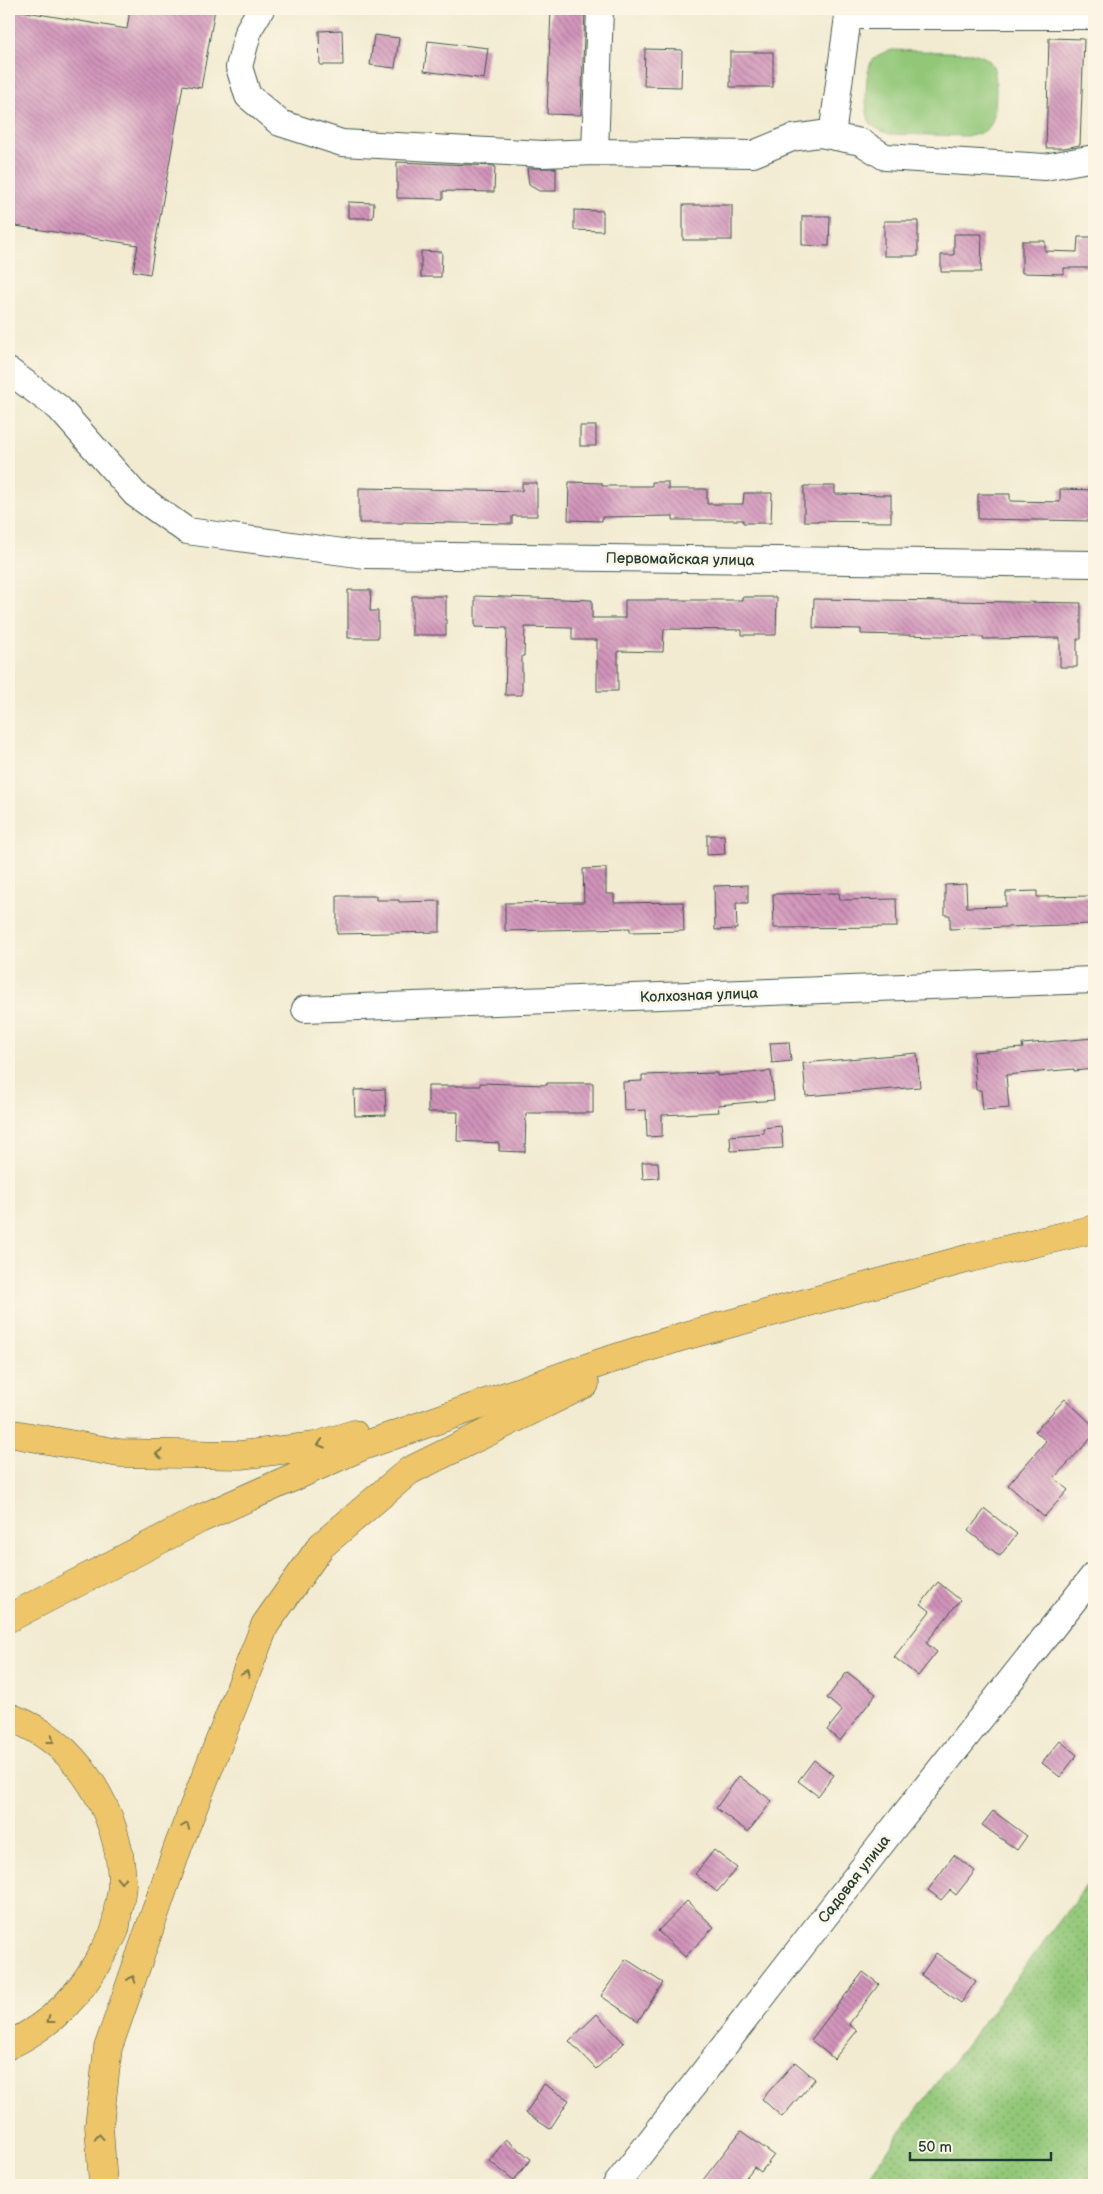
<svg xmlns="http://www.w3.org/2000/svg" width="1103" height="2194" font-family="'Balsamiq Sans',sans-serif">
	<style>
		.garden { fill: url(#garden-dots); stroke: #588256 }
		.pitch { fill: #92c778; stroke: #588256 }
		.building { fill: url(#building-back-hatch) }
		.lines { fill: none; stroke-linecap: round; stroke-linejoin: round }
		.minor-casing { stroke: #3f574c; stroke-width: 28 }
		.major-casing { stroke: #3f574c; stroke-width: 29 }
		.minor { stroke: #fff; stroke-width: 26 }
		.major { stroke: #eec569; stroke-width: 28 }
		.oneway { stroke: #7c7a4c }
		.labels { text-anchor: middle; stroke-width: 5; stroke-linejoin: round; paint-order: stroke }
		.street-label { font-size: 15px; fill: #1f3d34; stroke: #fcf5e5 }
	</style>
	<defs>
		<pattern id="garden-dots" width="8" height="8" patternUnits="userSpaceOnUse" patternTransform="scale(1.25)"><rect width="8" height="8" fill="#92c778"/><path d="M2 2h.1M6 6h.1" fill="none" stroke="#77a363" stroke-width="1.8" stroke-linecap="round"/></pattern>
		<pattern id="building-back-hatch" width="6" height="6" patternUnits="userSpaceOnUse" patternTransform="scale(1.25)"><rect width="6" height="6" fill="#d193ba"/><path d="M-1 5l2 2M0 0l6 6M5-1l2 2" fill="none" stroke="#a97998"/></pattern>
	</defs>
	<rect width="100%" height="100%" fill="#fcf5e5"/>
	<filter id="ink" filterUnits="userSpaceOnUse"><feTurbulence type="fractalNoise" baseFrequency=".02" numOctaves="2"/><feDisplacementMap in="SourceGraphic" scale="10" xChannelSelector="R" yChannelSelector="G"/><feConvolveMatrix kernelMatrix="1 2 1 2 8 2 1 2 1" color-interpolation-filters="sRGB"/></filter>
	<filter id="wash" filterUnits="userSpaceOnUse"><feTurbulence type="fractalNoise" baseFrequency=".0096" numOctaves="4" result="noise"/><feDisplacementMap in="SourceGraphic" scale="20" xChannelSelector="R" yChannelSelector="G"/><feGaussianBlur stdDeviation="1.12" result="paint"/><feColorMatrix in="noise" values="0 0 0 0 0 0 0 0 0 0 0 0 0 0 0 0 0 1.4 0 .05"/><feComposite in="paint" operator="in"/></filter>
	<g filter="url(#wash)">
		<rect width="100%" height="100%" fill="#f2ebd1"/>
		<polygon class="garden" points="1094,1875 1094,2185 863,2185 910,2119"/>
		<path class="pitch" d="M892 50 972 53C980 55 987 57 992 64 998 74 997 116 990 126 984 133 978 134 970 136L890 134C882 131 875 130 870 122 864 112 865 70 872 61 878 54 884 52 892 50Z"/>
		<g id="blocks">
			<g class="building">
				<polygon points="9,9 127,29 130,9 215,9 201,88 183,85 150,274 133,271 138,245 9,225"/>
				<polygon points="551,9 585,9 581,115 547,114"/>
				<polygon points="342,30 343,65 320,65 319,31"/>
				<polygon points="374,35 399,38 395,68 370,65"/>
				<polygon points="1049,38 1084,39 1080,145 1064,148 1046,148"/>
				<polygon points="428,41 488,48 484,79 424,71"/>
				<polygon points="645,49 682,50 681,87 644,86"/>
				<rect x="730" y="52" width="43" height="35"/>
				<polygon points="397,162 495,166 494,192 443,191 443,199 397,198"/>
				<polygon points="527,168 556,168 556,191 539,191 529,185"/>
				<polygon points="348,202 374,203 373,218 348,218"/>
				<rect x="683" y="205" width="49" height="35"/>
				<polygon points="574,210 603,211 603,231 574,230"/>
				<polygon points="802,216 830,216 829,246 802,245"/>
				<rect x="884" y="221" width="34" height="35"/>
				<polygon points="954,234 982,234 981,272 941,272 941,255 954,255"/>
				<polygon points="1078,237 1094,237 1094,268 1064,268 1064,274 1022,273 1022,241 1045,241 1045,251 1077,252"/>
				<polygon points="421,251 442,252 441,277 421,277"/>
				<rect x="580" y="426" width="16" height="20"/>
				<polygon points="569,482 602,483 602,486 652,486 652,482 668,482 668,489 707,489 707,504 743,504 744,493 772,493 771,523 743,523 743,520 673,520 673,516 602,517 602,521 568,520"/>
				<polygon points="522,483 537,483 537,516 512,516 512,524 403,522 403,523 359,523 359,488 522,491"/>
				<polygon points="804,486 835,486 835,494 891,495 891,522 804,521"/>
				<polygon points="1060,489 1094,490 1094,521 978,519 978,494 1010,494 1010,501 1060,502"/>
				<polygon points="348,590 371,590 370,611 378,611 378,638 348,638"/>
				<rect x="412" y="596" width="34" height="39"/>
				<polygon points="475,596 592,600 592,618 625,618 625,600 742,600 742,597 777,597 776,635 742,635 742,630 664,629 663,652 618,651 618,691 597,691 597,640 572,640 572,628 525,627 524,656 522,656 522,695 505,695 507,628 475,627"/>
				<polygon points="814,599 1081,603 1081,639 1077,639 1077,667 1060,667 1060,638 983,639 983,637 861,634 861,629 813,628"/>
				<polygon points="707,835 724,835 725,854 707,855"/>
				<polygon points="606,868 606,894 614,894 614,903 683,902 684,931 630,932 630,928 505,931 505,903 584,902 583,869"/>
				<polygon points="966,884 967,907 1006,906 1006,892 1037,891 1037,897 1091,896 1091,924 950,929 950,915 945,915 945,885"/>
				<polygon points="748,885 748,903 736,903 737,929 715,930 714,886"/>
				<polygon points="839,893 840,900 896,899 897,927 774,928 773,894"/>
				<polygon points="337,896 376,896 376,900 399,900 399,902 440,901 440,932 337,934"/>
				<polygon points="1094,1038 1094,1069 1074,1071 1074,1069 1006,1075 1009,1108 983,1110 981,1090 976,1090 973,1052 1023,1048 1022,1044"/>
				<polygon points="789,1042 791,1061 772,1063 770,1043"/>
				<polygon points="917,1053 920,1087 806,1096 803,1063"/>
				<polygon points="771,1071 774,1100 718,1105 719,1112 662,1115 662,1136 647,1137 646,1110 624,1111 623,1082 642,1081 642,1075 717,1073 717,1076"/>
				<polygon points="480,1083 547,1085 547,1083 593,1083 593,1113 526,1113 525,1152 499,1151 499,1143 457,1141 458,1112 428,1112 428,1086 480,1086"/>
				<polygon points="385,1089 386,1115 355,1116 354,1090"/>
				<polygon points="781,1126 783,1148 731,1151 730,1136 764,1133 763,1128"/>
				<polygon points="642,1162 658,1162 659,1178 643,1179"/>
				<polygon points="1065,1399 1094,1426 1094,1435 1054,1478 1068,1490 1044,1517 1008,1485 1046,1441 1035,1431"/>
				<polygon points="985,1509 1017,1534 1000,1556 968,1531"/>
				<polygon points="938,1582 960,1600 926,1643 937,1652 918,1676 894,1657 930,1611 921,1604"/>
				<polygon points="847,1672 876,1694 840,1741 827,1730 842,1711 827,1698"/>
				<polygon points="1060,1741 1077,1755 1060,1777 1042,1763"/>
				<polygon points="814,1760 834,1775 818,1796 798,1781"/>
				<polygon points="739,1776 772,1801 748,1832 716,1808"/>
				<polygon points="993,1811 1027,1836 1017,1850 982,1825"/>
				<polygon points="714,1850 737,1868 717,1892 695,1874"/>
				<polygon points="954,1855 975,1871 956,1895 950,1890 941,1900 928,1890"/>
				<polygon points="687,1901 714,1927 685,1957 658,1931"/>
				<polygon points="936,1953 976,1981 961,2003 921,1975"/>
				<polygon points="626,1959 663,1983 638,2021 601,1996"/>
				<polygon points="863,1972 879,1984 849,2024 857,2031 834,2059 811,2040"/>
				<polygon points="597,2014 624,2043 596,2069 569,2041"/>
				<polygon points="795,2062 815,2079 782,2117 762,2099"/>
				<polygon points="544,2084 569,2100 550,2129 526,2113"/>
				<polygon points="741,2131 774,2155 761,2172 754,2167 740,2185 699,2185"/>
				<polygon points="506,2139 531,2159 514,2180 489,2161"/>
			</g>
		</g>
	</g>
	<g filter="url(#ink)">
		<use href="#blocks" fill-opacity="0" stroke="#3f574c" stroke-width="1"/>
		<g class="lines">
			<defs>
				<g id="minor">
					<polyline points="261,9 249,29 239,67 248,96 280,123 342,143 543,154 595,152 753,154 792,138 820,134 861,142 885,157 1045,167 1094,158"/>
					<polyline points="848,16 1094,16"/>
					<polyline points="832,136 849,9"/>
					<polyline points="595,152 600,9"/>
					<polyline points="9,371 59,408 135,494 187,531 365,555 1094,564"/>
					<polyline points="305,1009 1094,980"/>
					<polyline points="616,2185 889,1834 1094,1575"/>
				</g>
				<g id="major">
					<polyline points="9,1433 119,1453 241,1455 315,1446 354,1434"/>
					<polyline points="9,1618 200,1519 363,1446 603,1362 681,1337 970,1258 1094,1229"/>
					<path d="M9 1717C78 1741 119 1811 122 1882 122 1890 120 1900 118 1908 117 1915 117 1924 115 1930 112 1938 106 1947 102 1954 80 1996 52 2024 9 2045"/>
					<polyline points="103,2185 99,2126 108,2048 179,1844 265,1625 321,1546 409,1471 585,1384"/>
				</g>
			</defs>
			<use href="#minor" class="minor-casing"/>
			<use href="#major" class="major-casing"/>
			<use href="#minor" class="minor"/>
			<use href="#major" class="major"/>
		</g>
		<defs><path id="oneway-chevron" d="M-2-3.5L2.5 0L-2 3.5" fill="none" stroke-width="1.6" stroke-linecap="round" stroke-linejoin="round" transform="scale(1.25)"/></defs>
		<g class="oneway">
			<use href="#oneway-chevron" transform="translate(321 1444) rotate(164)"/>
			<use href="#oneway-chevron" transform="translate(159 1454) rotate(-179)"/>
			<use href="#oneway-chevron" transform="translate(246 1674) rotate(-69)"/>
			<use href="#oneway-chevron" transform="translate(51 1740) rotate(38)"/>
			<use href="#oneway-chevron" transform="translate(186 1826) rotate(-69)"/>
			<use href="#oneway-chevron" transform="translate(121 1880) rotate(88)"/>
			<use href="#oneway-chevron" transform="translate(132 1979) rotate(-71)"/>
			<use href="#oneway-chevron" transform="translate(50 2020) rotate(143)"/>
			<use href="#oneway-chevron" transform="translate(99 2137) rotate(-94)"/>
		</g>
	</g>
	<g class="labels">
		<g class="street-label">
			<text transform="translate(680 559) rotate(1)" y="5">Первомайская улица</text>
			<text transform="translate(699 995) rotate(-2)" y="5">Колхозная улица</text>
			<text transform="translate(854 1879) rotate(-52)" y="5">Садовая улица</text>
		</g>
	</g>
	<rect width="1103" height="2194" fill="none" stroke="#fcf5e5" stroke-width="30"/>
	<path d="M910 2152v8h141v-8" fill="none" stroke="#1f3d34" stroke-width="2.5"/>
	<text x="918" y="2152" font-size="15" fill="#1f3d34" stroke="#fcf5e5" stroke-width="4" paint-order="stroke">50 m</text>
</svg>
